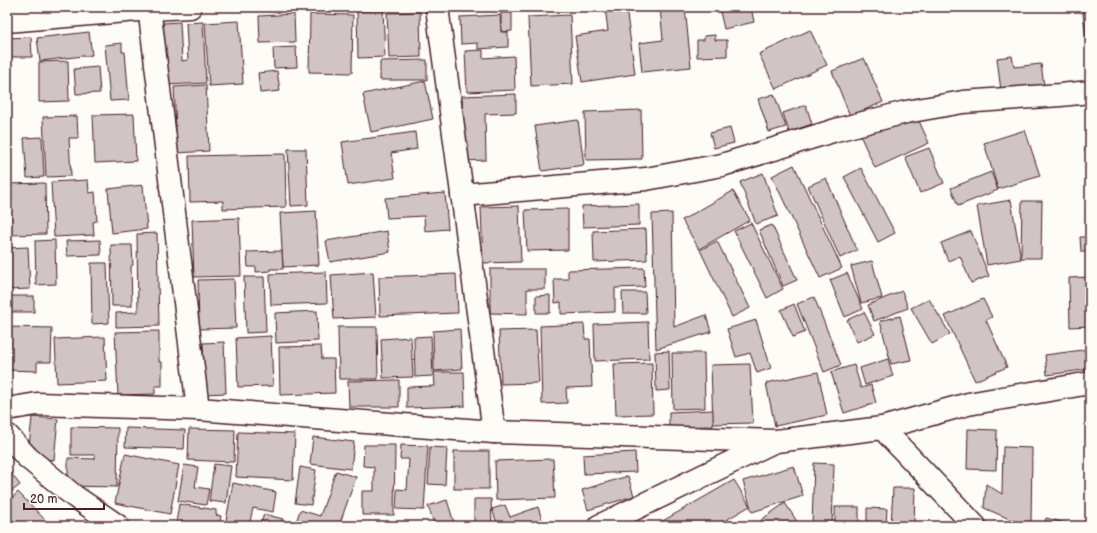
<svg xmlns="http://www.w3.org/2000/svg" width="1097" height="533" font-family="'Balsamiq Sans',sans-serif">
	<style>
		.building { fill: #d0c5c4; stroke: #4a1f2b }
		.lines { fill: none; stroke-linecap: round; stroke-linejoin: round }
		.minor-casing { stroke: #4a1f2b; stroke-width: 25 }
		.tertiary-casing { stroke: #4a1f2b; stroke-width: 25 }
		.minor { stroke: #fdfcf7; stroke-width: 22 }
		.tertiary { stroke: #fdfcf7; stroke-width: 22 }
	</style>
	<rect width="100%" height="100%" fill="#fdfcf7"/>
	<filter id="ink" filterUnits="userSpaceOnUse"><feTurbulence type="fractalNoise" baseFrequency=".025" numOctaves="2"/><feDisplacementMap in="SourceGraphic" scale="8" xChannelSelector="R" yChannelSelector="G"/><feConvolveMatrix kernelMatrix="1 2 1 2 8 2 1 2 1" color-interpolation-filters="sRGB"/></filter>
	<g filter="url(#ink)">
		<g class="building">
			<polygon points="605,7 626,7 635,74 582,82 575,36 608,31"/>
			<polygon points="660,7 685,7 691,67 642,72 639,43 663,40"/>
			<polygon points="719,7 751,7 754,22 724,29"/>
			<polygon points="1082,7 1090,7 1090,35 1086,36"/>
			<polygon points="383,10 385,57 358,58 357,11"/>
			<polygon points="420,12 421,57 389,58 387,13"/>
			<polygon points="501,13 512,13 512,31 501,32"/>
			<polygon points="294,14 295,42 260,43 259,16"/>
			<polygon points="310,14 353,15 352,73 309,72"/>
			<polygon points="500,15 501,32 508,32 508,47 478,49 478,43 461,44 460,17"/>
			<polygon points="570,15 573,84 531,86 528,17"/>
			<polygon points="239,21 243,84 209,86 205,23"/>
			<polygon points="180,22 182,61 188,60 186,23 203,22 206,83 167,85 163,23"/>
			<polygon points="810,30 827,65 776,89 759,54"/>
			<polygon points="89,32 92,55 40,61 37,38"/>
			<polygon points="715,35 715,40 727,40 727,56 697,57 697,40 704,40 704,36"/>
			<polygon points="31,37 32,57 7,57 7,38"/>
			<polygon points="122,43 122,52 125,52 129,100 110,101 105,45"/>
			<polygon points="296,47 297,67 274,68 273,48"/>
			<polygon points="483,50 483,58 514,56 515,90 467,92 465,51"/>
			<polygon points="1012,56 1014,67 1041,64 1044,86 1001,91 997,58"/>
			<polygon points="864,58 883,102 850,116 832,71"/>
			<polygon points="427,60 427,80 380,80 380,61"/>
			<polygon points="68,61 69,101 39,102 39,62"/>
			<polygon points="7,67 8,67 10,118 7,118"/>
			<polygon points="98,67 100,93 76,94 74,69"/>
			<polygon points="277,71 280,91 260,93 258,73"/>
			<polygon points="425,81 433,119 371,132 363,94"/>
			<polygon points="206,85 209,151 177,153 174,87"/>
			<polygon points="516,94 516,113 485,114 486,160 464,161 462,96"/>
			<polygon points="774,94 786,127 769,132 758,99"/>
			<polygon points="806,105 812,124 789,132 783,113"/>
			<polygon points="641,110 642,159 586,160 585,112"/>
			<polygon points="914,110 929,143 875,168 860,135"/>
			<polygon points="134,114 136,161 95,163 93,115"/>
			<polygon points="77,116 78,138 69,138 71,176 46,177 43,117"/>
			<polygon points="1088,116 1090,117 1090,152 1085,152"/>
			<polygon points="578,120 584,165 542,171 535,126"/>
			<polygon points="730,128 734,143 714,148 710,133"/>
			<polygon points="1025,130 1040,176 998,189 984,143"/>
			<polygon points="415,132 417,149 391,153 395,178 348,185 342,142"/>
			<polygon points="42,137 44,177 27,178 24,138"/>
			<polygon points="929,148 944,183 920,193 905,157"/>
			<polygon points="288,149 306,149 308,205 291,206"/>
			<polygon points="285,154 286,207 223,209 223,201 190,202 189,156"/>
			<polygon points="794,165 842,268 820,278 772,176"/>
			<polygon points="861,168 895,233 878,242 844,177"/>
			<polygon points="991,172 998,190 958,206 951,188"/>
			<polygon points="763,173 778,216 756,224 740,182"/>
			<polygon points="826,178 857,250 840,258 808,186"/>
			<polygon points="88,180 89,193 95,192 97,221 93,222 94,235 54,237 51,182"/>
			<polygon points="45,183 46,234 8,235 7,184"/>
			<polygon points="143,185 147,229 112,233 108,189"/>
			<polygon points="733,191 750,220 699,249 682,220"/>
			<polygon points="445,193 448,229 425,231 424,216 387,218 385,198"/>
			<polygon points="1011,200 1021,259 987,265 977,206"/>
			<polygon points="1022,201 1042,201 1041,258 1021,258"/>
			<polygon points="639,204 639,225 583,227 582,206"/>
			<polygon points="519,206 521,262 483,263 481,207"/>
			<polygon points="568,209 568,250 527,251 525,210"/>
			<polygon points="316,211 319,265 283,267 280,213"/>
			<polygon points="672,213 674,327 706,315 711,332 656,349 652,214"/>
			<polygon points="239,218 241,276 194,277 192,220"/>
			<polygon points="751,223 783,289 767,298 734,231"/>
			<polygon points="772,225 797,280 783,286 759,230"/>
			<polygon points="646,229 647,260 594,262 593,231"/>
			<polygon points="387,231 390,252 330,262 326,241"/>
			<polygon points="971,231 989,276 971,283 960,256 948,261 941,243"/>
			<polygon points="157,233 159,326 116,327 116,313 138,312 137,234"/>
			<polygon points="1080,237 1090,237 1090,252 1081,252"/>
			<polygon points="55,240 56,284 36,285 35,241"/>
			<polygon points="100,240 101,255 67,256 66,241"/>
			<polygon points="717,241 750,308 732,317 700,250"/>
			<polygon points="111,245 132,245 133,265 131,266 132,306 112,306"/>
			<polygon points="28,247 30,289 7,290 7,248"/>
			<polygon points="282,251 283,269 270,269 270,271 256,272 256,267 248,267 247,252"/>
			<polygon points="872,261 882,298 861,303 851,266"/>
			<polygon points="91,263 107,263 109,323 92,324"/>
			<polygon points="644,268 645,287 615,288 615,312 561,314 561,302 555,303 554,279 568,279 568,270"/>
			<polygon points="490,269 545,269 545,289 527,289 527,314 490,313"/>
			<polygon points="326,272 327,303 271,305 270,274"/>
			<polygon points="373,272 376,317 334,319 331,275"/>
			<polygon points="847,273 863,309 845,317 830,280"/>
			<polygon points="456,274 458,313 380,316 379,277"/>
			<polygon points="244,277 264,277 266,332 246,333"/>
			<polygon points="1089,277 1090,326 1070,327 1069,278"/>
			<polygon points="234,279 236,328 199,329 198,280"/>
			<polygon points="902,291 908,308 874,321 868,305"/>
			<polygon points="622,292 645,292 646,313 623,313"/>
			<polygon points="550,295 550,313 536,313 536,296"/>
			<rect x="7" y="296" width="27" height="16"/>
			<polygon points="814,297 841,365 824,372 797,304"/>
			<polygon points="929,299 950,334 932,344 911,308"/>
			<polygon points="983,299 992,317 986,320 1007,367 975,381 945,316"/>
			<polygon points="794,304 805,332 793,337 781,310"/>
			<polygon points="317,311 318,341 276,343 275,313"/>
			<polygon points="864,312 875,334 857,342 847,320"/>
			<polygon points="900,316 911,360 891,364 880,321"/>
			<polygon points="756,320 771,368 757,373 750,353 736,357 727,329"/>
			<polygon points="648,322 649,359 595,361 594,324"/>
			<polygon points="584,324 585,339 590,339 592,387 566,388 567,403 542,404 540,326"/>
			<polygon points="7,327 52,328 51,362 37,362 37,371 7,370"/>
			<polygon points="338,327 377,327 378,379 339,379"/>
			<polygon points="460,329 462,369 434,371 433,331"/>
			<polygon points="536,330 539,383 501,384 499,331"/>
			<polygon points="159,331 159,362 162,362 162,386 155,386 155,394 118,395 115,332"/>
			<polygon points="271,336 273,386 238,387 236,338"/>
			<polygon points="431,336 433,376 415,377 414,337"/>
			<polygon points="105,337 107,381 57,383 55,339"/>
			<polygon points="411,337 413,377 383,378 381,339"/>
			<polygon points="224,342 226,393 205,394 203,343"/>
			<polygon points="321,346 322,359 334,359 335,393 280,395 279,347"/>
			<polygon points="1090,349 1090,369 1047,375 1045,355"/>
			<polygon points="669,351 670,390 656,391 655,352"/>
			<polygon points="672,353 704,353 705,408 673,409"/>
			<polygon points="888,359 893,376 865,385 860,368"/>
			<polygon points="652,363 653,414 616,415 614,364"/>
			<polygon points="750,364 753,423 713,424 711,365"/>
			<polygon points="854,365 861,388 871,385 876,403 844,413 831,372"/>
			<polygon points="434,372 464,372 465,406 407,408 407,387 435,386"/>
			<polygon points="818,372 827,415 775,426 766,383"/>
			<polygon points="399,380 399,407 349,407 348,381"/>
			<polygon points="713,410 713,426 669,427 669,412"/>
			<polygon points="32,417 58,419 54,460 28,457"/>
			<polygon points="71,427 118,428 117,487 68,486 68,458 95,459 95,455 71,455"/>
			<polygon points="126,428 185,430 184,449 125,447"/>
			<polygon points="189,429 235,430 234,462 188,460"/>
			<polygon points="968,429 997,430 996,470 967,469"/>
			<polygon points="238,432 295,434 293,480 236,477"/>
			<polygon points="313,437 354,442 351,469 310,464"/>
			<polygon points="364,445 395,445 394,515 362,515 362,491 374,491 374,467 363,466"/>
			<polygon points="401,445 428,446 424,510 396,509 397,489 407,490 409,459 400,459"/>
			<polygon points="430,447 447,448 445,485 428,484"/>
			<polygon points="1003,447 1032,448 1031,526 1026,526 984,508 986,484 1002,494"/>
			<rect x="454" y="451" width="35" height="38"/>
			<polygon points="635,452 636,472 584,474 583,455"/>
			<polygon points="125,454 179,465 170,514 115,503"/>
			<polygon points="553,459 555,498 496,500 495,461"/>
			<polygon points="814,463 834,464 832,526 812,526"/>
			<polygon points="214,464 231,466 226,503 209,501"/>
			<polygon points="184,465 198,467 195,487 209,489 206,505 178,501"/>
			<polygon points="794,466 803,496 752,512 743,481"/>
			<polygon points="300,467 316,470 311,505 295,503"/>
			<polygon points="7,468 20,485 7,495"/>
			<polygon points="336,471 356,477 339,526 295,526 300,510 320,516"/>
			<polygon points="628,476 634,496 588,510 582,490"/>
			<polygon points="734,480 750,506 716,526 654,526"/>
			<polygon points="233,483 276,492 273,512 253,508 249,526 225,526"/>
			<polygon points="893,488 915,488 914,526 891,526"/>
			<polygon points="18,492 50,525 49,526 7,526 7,503"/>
			<polygon points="474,499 491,499 492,526 474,526"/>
			<polygon points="447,500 455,526 435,526 428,506"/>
			<polygon points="785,503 800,526 766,526 761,520"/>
			<polygon points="179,504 216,510 216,515 221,516 219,526 178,526 178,523 176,523"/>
			<polygon points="505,505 510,517 538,507 544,526 498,526 492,509"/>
			<rect x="835" y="507" width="24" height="19"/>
			<polygon points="867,508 887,509 886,526 867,526"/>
			<polygon points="264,514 283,519 280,526 260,526"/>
			<polygon points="1046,518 1073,525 1073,526 1044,526"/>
			<polygon points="1077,523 1090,525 1090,526 1077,526"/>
			<polygon points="377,525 377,526 343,526"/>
		</g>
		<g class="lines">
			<defs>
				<g id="minor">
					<polyline points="149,7 198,409"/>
					<polyline points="437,7 494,432"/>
					<polyline points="7,21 150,9 190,7"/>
					<polyline points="462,195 646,179 722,165 836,130 906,112 963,102 1060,95 1090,92"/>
					<polyline points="7,409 37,404 198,409 494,432 776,441 882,428 968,404 1090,383"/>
					<polyline points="882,428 975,526"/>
					<polyline points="599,526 773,442"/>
				</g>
				<polyline id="tertiary" points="7,435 27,457 74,496 118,526"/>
			</defs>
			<use href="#minor" class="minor-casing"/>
			<use href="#tertiary" class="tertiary-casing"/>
			<use href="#minor" class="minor"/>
			<use href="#tertiary" class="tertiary"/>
		</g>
	</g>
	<rect width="1097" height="533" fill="none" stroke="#fdfcf7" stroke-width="24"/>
	<rect x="12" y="12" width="1073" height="509" fill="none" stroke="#4a1f2b" stroke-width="1.5" filter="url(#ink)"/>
	<path d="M24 503v6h80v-6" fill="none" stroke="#4a1f2b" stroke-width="2"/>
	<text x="30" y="503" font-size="12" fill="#4a1f2b" stroke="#fdfcf7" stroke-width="3" paint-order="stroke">20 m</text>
</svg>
